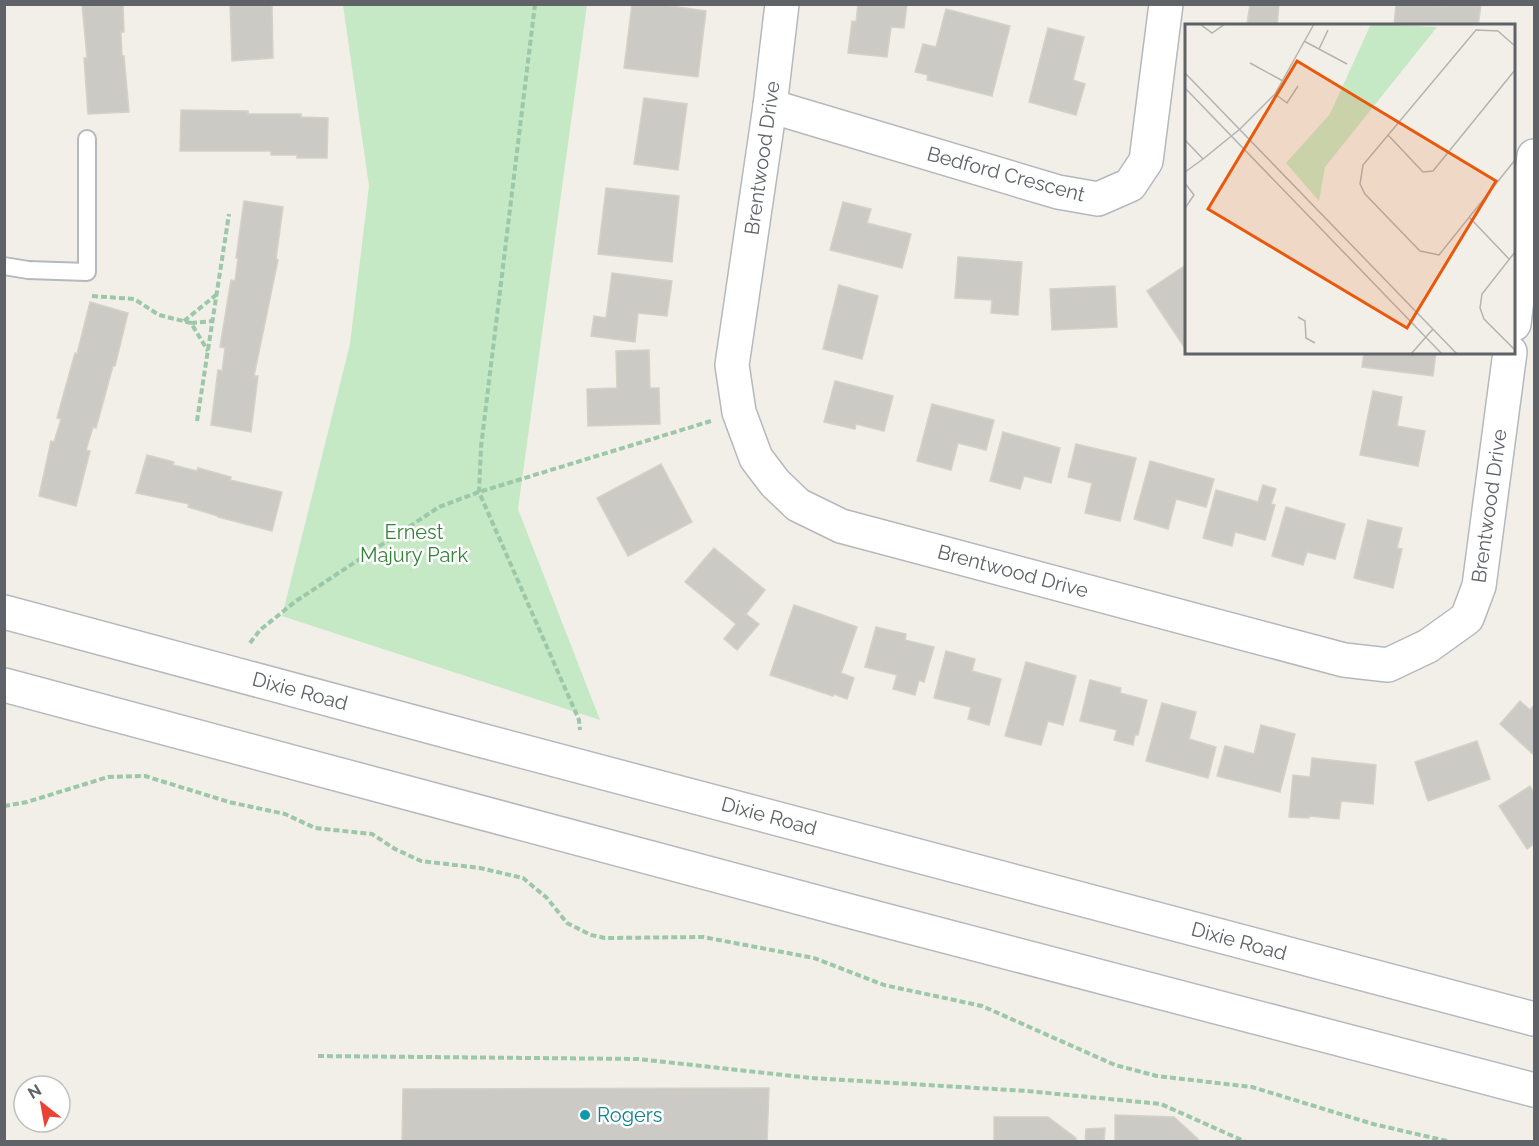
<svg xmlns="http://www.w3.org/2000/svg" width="1539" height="1146" font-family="Raleway,sans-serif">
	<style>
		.green { fill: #c5e8c5 }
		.building { fill: #cccac5; stroke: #d6d1c6; stroke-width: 1.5 }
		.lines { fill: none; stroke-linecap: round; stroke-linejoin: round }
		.service-casing { stroke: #b5b8bc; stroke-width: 20 }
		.minor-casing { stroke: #b5b8bc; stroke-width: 36 }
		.secondary-casing { stroke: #b6babf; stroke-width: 36 }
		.path { stroke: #9cc7a9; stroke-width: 4; stroke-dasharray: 6 3; stroke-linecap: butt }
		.service { stroke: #fff; stroke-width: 16 }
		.minor { stroke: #fff; stroke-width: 33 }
		.secondary { stroke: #fff; stroke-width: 33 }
		.culture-dot { fill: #0f9aa8; stroke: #fff; stroke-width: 2 }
		.labels { text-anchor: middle; stroke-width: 5; stroke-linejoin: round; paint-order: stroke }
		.street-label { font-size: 20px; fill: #5f6368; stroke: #fff }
		.park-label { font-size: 20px; fill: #348238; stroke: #fff }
		.culture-label { font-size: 20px; fill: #0d838f; stroke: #fff; text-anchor: start }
		.inset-road { fill: none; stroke: #b3b3b1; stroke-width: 1.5 }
		.view { fill: #e8590c; fill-opacity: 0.15; stroke: #e8590c; stroke-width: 3 }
		.inset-edge { fill: none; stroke: #5f6368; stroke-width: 3 }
	</style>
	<rect width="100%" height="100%" fill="#f1efe8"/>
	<polygon class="green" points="343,5 587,5 518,509 600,720 282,616 350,344 369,186"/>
	<g class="building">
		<polygon points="82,4 123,4 124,32 121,32 122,56 124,56 129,112 88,114 84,58 87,58"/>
		<polygon points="230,4 272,4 273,58 232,61"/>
		<polygon points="632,4 656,4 706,11 698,77 624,68"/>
		<polygon points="858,4 907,4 904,28 891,27 887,57 848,53 852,21 856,22"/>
		<polygon points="1250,4 1279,4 1277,26 1240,26 1240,24 1247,24"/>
		<polygon points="1396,4 1447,6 1447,4 1481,4 1478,26 1394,26"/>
		<polygon points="946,9 1010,26 992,96 927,80 928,75 915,72 923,44 936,47"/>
		<polygon points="1048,28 1084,37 1073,80 1085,84 1076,115 1029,102"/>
		<polygon points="644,98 687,104 678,170 634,164"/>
		<polygon points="181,110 248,111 248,114 301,114 301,117 328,118 327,158 297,158 297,155 271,155 271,151 180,151"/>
		<polygon points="606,188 679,196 672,262 598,254"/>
		<polygon points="244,201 283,207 276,259 278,260 254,376 258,376 251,432 211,425 218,370 222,371 225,348 220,347 231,280 235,281 238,258 236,258"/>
		<polygon points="843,202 871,209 867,223 911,234 902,268 830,250"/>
		<polygon points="958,257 1022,262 1018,315 991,313 992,300 955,298"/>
		<polygon points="1186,265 1186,350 1147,291"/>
		<polygon points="612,273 672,281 667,316 638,313 635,342 591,336 594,316 606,318"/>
		<polygon points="839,285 878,296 862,359 823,349"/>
		<polygon points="1115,286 1117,327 1052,330 1050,289"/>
		<polygon points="90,302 128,313 115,366 113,366 96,428 93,427 86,450 90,451 76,506 39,496 51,441 54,442 61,419 57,418 75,353 77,354"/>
		<polygon points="649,350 650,388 659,388 660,424 588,426 587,389 617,388 616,351"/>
		<polygon points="1364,352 1436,352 1433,376 1362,367"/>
		<polygon points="835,381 893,396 884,431 856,424 855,429 824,422"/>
		<polygon points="1373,391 1402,397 1397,426 1425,431 1418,466 1360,455"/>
		<polygon points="932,404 994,420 986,450 958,443 951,470 917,461"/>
		<polygon points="1003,432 1060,448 1051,483 1024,476 1020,489 990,481"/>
		<polygon points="1076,444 1136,458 1120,521 1085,513 1092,483 1068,477"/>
		<polygon points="147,455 174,462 173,465 197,471 198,468 231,477 230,480 282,492 272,531 218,517 218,516 188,507 189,504 136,493"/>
		<polygon points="1150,461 1214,479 1206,507 1176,499 1168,529 1134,519"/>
		<polygon points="661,464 692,522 628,556 597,498"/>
		<polygon points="1263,485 1276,489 1271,504 1275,505 1265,540 1235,532 1232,546 1203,538 1216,490 1258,502"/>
		<polygon points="1286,507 1345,524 1335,559 1307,552 1303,565 1272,556"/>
		<polygon points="1368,520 1402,528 1397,548 1402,549 1393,588 1354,578"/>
		<polygon points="714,548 765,590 746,614 759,624 737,650 724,639 736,624 685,582"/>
		<polygon points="794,605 857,627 841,673 854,678 847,699 834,694 833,696 770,675"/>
		<polygon points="876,627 906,634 905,640 934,647 924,682 919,680 915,695 893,689 897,675 865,667"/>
		<polygon points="946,651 975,659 972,671 1001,679 989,725 968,719 971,707 934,698"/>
		<polygon points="1026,662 1076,676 1063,725 1048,721 1041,745 1005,736"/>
		<polygon points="1090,680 1121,688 1120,693 1147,700 1138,735 1135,735 1133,745 1114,740 1117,730 1080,721"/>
		<polygon points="1520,701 1530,710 1534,705 1534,755 1500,724"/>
		<polygon points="1162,703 1196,712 1189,739 1216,747 1208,778 1146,761"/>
		<polygon points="1261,725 1295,734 1280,792 1217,776 1225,746 1254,754"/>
		<polygon points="1477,741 1490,779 1428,801 1415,762"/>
		<polygon points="1312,758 1376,765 1373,804 1341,801 1339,819 1309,816 1309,818 1289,817 1293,775 1310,777"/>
		<polygon points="1530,786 1534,793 1534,844 1527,849 1499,806"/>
		<polygon points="769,1088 767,1142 402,1142 403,1089"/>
		<polygon points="1115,1115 1174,1117 1198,1139 1198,1142 1115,1142"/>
		<polygon points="994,1117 1048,1117 1076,1138 1076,1142 994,1142"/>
		<polygon points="1105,1128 1104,1142 1085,1142 1086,1129"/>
	</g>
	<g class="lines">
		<defs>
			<polyline id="service" points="4,266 28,270 87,272 87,139"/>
			<g id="minor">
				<polyline points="782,4 770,106 732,365 739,412 756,458 775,483 798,505 841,526 1344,660 1388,665 1428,646 1467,618 1479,586 1510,352"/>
				<polyline points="770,106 1058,192 1098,199 1130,185 1146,161 1166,4"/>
				<polyline points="1514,324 1534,156"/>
			</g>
			<g id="secondary">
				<polyline points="4,612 480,740 1534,1019"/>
				<polyline points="4,685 857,913 1534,1090"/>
			</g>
		</defs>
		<use href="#service" class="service-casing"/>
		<use href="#minor" class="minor-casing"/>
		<use href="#secondary" class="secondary-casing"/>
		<g class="path">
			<polyline points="535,4 481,447 479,492 579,720 580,730"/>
			<polyline points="92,296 134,299 159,315 191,323 208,351"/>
			<polyline points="184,321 216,295"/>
			<polyline points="191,323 213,321"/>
			<polyline points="197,421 229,214"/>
			<polyline points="250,643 260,630 296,601 439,507 479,492 711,421"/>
			<polyline points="4,806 27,802 108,777 145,776 229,802 285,814 315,828 372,834 395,849 421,861 480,868 523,878 547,898 567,923 591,935 605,938 703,937 814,958 884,985 982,1006 1115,1065 1157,1076 1252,1087 1373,1124 1451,1142"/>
			<polyline points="318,1056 638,1059 811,1078 1027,1091 1161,1104 1246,1142"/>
		</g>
		<use href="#service" class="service"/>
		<use href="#minor" class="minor"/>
		<use href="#secondary" class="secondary"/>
	</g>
	<circle class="culture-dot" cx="585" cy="1115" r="6"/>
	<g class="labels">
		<g class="street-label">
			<text transform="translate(762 158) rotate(-82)" y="7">Brentwood Drive</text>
			<text transform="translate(1006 174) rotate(15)" y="7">Bedford Crescent</text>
			<text transform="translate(1489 506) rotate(-82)" y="7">Brentwood Drive</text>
			<text transform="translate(1013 571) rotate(15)" y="7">Brentwood Drive</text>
			<text transform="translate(300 691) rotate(15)" y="7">Dixie Road</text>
			<text transform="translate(769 816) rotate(15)" y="7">Dixie Road</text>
			<text transform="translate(1239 941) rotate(15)" y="7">Dixie Road</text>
		</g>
		<g class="park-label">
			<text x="414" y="539">Ernest<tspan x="414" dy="23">Majury Park</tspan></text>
		</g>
		<g class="culture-label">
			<text x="597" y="1122">Rogers</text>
		</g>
	</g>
	<g transform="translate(1185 24)">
		<rect width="330" height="330" fill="#f1efe8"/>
		<path d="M186 0 252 3 140 143 134 177 101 139 145 90Z" fill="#c5e8c5"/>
		<path class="inset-road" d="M15 0 27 9 40 0M119 17 162 40M330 22 313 7 291 6 178 141 175 160 180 170 235 227 254 231 330 136M134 25 143 6M65 39 98 57M0 49 272 330M0 64 257 330M90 70 102 79 113 62M203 111 238 148 248 147 330 46M0 116 18 135 55 105 90 70 129 0M0 148 18 135M0 159 9 171 0 184M285 194 324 235M330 228 297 270 295 284 299 295 330 326M113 293 120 297 121 314 130 319M226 330 248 305"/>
		<path class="view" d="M112 37 311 157 222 304 23 185Z"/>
		<rect width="330" height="330" class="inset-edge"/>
	</g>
	<rect width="1539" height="1146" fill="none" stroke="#5f6368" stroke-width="12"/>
	<g transform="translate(42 1104) rotate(329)"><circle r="28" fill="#ffffff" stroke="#bfc1c3" stroke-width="1.5"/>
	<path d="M0-4.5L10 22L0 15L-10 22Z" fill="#ea4335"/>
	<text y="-9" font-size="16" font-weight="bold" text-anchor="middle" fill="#5f6368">N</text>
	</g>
</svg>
